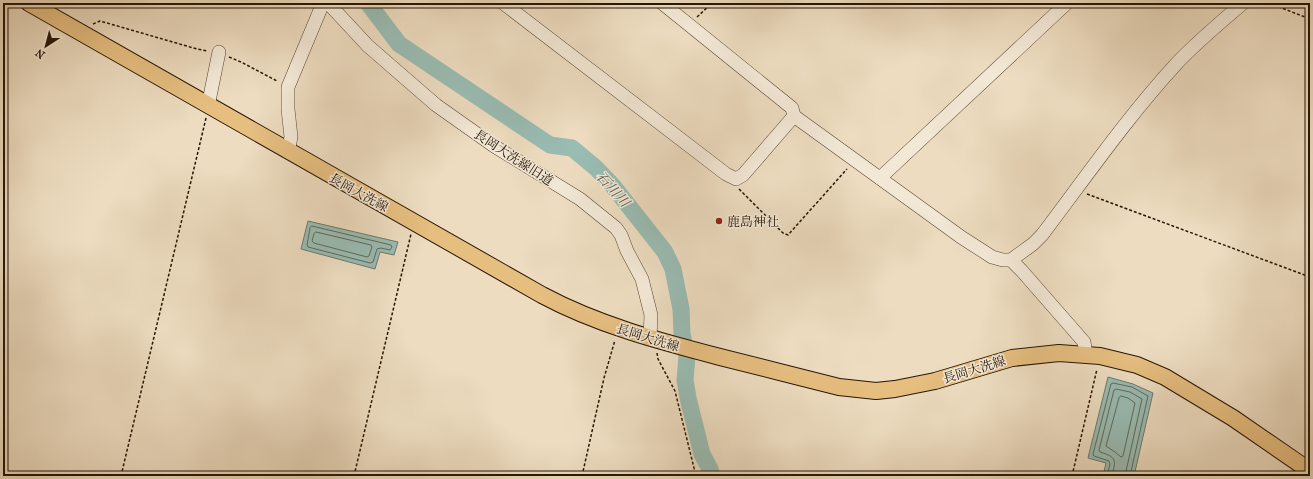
<svg xmlns="http://www.w3.org/2000/svg" width="1313" height="479" font-family="'IM FELL French Canon','Noto Serif JP',serif">
	<style>
		.water { fill: #99bcb3; stroke: #6b7a6d }
		.lines { fill: none; stroke-linecap: round; stroke-linejoin: round }
		.shore { stroke: #5f695c; stroke-width: 1 }
		.river { stroke: #99bcb3; stroke-width: 17 }
		.minor-casing { stroke: #574833; stroke-width: 14 }
		.major-casing { stroke: #251604; stroke-width: 18 }
		.path { stroke: #251604; stroke-width: 1.5; stroke-dasharray: 3 2; stroke-linecap: butt }
		.minor { stroke: #f3e8d6; stroke-width: 13 }
		.major { stroke: #e6be80; stroke-width: 16 }
		.poi-dot { fill: #8f2418; stroke: #f3e8d6; stroke-width: 1.5 }
		.labels { text-anchor: middle; stroke-width: 3; stroke-linejoin: round; paint-order: stroke }
		.street-label { font-size: 13px; fill: #251604; stroke: #f3e8d6 }
		.poi-label { font-size: 13px; fill: #251604; stroke: #f3e8d6; text-anchor: start }
		.water-label { font-size: 14px; font-style: italic; fill: #4e5041; stroke: #f3e8d6 }
	</style>
	<rect width="100%" height="100%" fill="#eddcc0"/>
	<filter id="stains"><feTurbulence type="fractalNoise" baseFrequency=".005" numOctaves="4"/><feColorMatrix values="0 0 0 0 .2 0 0 0 0 .09 0 0 0 0 .02 0 0 0 .5 -.17"/></filter>
	<radialGradient id="worn" r=".72"><stop offset=".6" stop-color="#630" stop-opacity="0"/><stop offset="1" stop-color="#630" stop-opacity=".3"/></radialGradient>
	<g class="water">
		<polygon points="308,221 398,242 394,255 380,252 375,269 301,249"/>
		<polygon points="1108,377 1133,384 1153,393 1134,476 1103,476 1106,463 1088,458"/>
	</g>
	<g class="lines">
		<g class="shore">
			<polygon points="312,226 391,245 392,247 390,250 381,248 377,249 373,262 370,263 308,247 307,245 310,228"/>
			<polygon points="316,232 371,245 372,247 369,256 367,257 314,243 312,241 314,234"/>
			<polygon points="1121,396 1128,398 1135,403 1123,456 1121,457 1115,452 1106,446 1119,398"/>
			<polyline points="1107,476 1110,464 1109,461 1094,456 1093,454 1111,384 1113,383 1132,387 1148,396 1130,476"/>
			<path d="M1112 476C1116 460 1117 457 1100 452L1099 450 1114 390 1116 389 1130 392 1142 399 1125 476"/>
		</g>
		<polyline class="river" points="368,3 399,44 550,145 572,148 596,168 613,186 665,252 673,269 681,309 682,334 687,356 685,380 688,398 702,454 710,469 712,476"/>
		<defs>
			<g id="minor">
				<polyline points="328,3 368,46 436,105 494,146 580,199 616,228 621,235 627,251 642,279 651,315 650,338"/>
				<path d="M503 3 726 174 736 179 743 175 794 116 961 237 992 257 1003 260H1011L1033 244 1042 235C1086 177 1128 116 1178 62 1198 41 1221 22 1243 3"/>
				<polyline points="662,3 792,108 794,116"/>
				<polyline points="208,106 219,52"/>
				<polyline points="288,152 291,137 288,109 288,87 323,3"/>
				<polyline points="880,178 1067,3"/>
				<polyline points="1011,260 1022,271 1084,342 1086,354"/>
			</g>
			<path id="major" d="M29 3 542 295C598 325 659 341 720 357 760 367 799 377 839 387L876 391 895 389 935 381 1012 358 1059 353 1100 356 1137 365 1165 377 1233 418 1310 471"/>
		</defs>
		<use href="#minor" class="minor-casing"/>
		<use href="#major" class="major-casing"/>
		<g class="path">
			<polyline points="1269,3 1310,19"/>
			<polyline points="3,8 4,3"/>
			<polyline points="697,17 712,3"/>
			<polyline points="93,24 100,21 197,49 208,51"/>
			<polyline points="229,57 241,62 277,81"/>
			<polyline points="739,189 783,233 788,235 847,169"/>
			<polyline points="1087,194 1310,277"/>
			<polyline points="657,353 658,359 675,391 696,476"/>
			<polyline points="3,475 6,476"/>
			<polyline points="121,476 206,118"/>
			<polyline points="354,476 411,234"/>
			<polyline points="582,476 604,378 615,340"/>
			<polyline points="1072,476 1097,369"/>
		</g>
		<use href="#minor" class="minor"/>
		<use href="#major" class="major"/>
	</g>
	<circle class="poi-dot" cx="719" cy="221" r="4"/>
	<g class="labels">
		<g class="street-label">
			<text transform="translate(514 157) rotate(33)" y="5">長岡大洗線旧道</text>
			<text transform="translate(359 192) rotate(29)" y="5">長岡大洗線</text>
			<text transform="translate(648 337) rotate(17)" y="5">長岡大洗線</text>
			<text transform="translate(974 369) rotate(-17)" y="5">長岡大洗線</text>
		</g>
		<g class="poi-label">
			<text x="727" y="226">鹿島神社</text>
		</g>
		<g class="water-label">
			<text transform="translate(613 189) rotate(48)" y="5">石川川</text>
		</g>
	</g>
	<rect width="1313" height="479" fill="none" stroke="#eddcc0" stroke-width="16"/>
	<rect x="4" y="4" width="1305" height="471" fill="none" stroke="#251604" stroke-width="2"/>
	<rect x="8" y="8" width="1297" height="463" fill="none" stroke="#251604"/>
	<g transform="translate(46 46) rotate(216)" stroke="#f3e8d6" stroke-width="3" paint-order="stroke">
	<path d="M0-3L7 15L0 10L-7 15Z" fill="#251604"/>
	<text y="-6" font-size="11" font-weight="bold" text-anchor="middle" fill="#251604">N</text>
	</g>
	<rect width="100%" height="100%" filter="url(#stains)"/>
	<rect width="100%" height="100%" fill="url(#worn)"/>
</svg>
